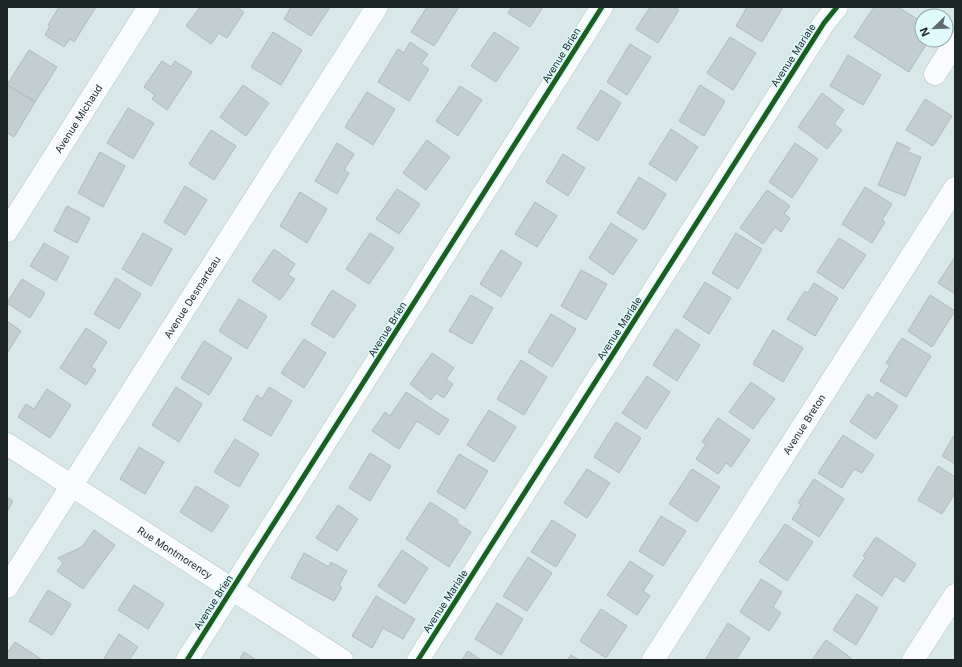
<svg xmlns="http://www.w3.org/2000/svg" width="962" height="667" font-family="Inter,sans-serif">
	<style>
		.building { fill: #c3ced1; stroke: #afbabc }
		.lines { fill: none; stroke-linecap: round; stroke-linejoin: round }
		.minor-casing { stroke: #b7c2c3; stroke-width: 23 }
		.minor { stroke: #f9fbfc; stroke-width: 22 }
		.cycleway-casing { stroke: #dffafb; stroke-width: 8 }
		.cycleway { stroke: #1b5e20; stroke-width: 5 }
		.labels { text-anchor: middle; stroke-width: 3; stroke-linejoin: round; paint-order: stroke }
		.street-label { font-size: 10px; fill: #1d2727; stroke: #dffafb }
	</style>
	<rect width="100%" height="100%" fill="#d8e7e8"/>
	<g class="building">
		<polygon points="59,7 96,7 74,42 70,39 64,47 45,35 50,26 48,25"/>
		<polygon points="200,7 237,7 244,12 227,38 219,33 211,44 186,26"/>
		<polygon points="291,7 330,7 311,36 284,19"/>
		<polygon points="427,7 459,7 434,46 411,32"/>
		<polygon points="512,7 543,7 530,27 508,13"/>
		<polygon points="650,7 674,7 679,10 658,43 636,29"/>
		<polygon points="747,7 783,7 762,42 736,26"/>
		<polygon points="874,7 898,7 922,22 922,40 929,40 909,72 854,37"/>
		<polygon points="273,32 302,50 281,85 251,67"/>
		<polygon points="494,32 519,48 496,82 471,66"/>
		<polygon points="730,37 756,53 733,90 707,73"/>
		<polygon points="410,42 428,54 421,64 429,69 409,101 378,82 398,49 404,53"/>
		<polygon points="630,44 651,57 627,95 607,82"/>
		<polygon points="29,50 57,67 35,102 7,85"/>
		<polygon points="848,55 881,75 863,105 830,86"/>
		<polygon points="162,61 171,67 175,61 192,72 167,110 152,99 155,95 144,87"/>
		<polygon points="7,85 35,102 14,137 7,133"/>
		<polygon points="243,85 269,103 246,136 220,117"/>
		<polygon points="700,85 725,101 704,136 679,121"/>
		<polygon points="460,86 482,100 458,136 436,121"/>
		<polygon points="601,90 621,103 598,141 577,128"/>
		<polygon points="367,92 395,109 373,145 345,127"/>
		<polygon points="822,93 844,110 834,124 842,130 827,149 798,127"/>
		<polygon points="925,99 952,116 933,146 906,130"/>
		<polygon points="128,108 154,123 133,159 107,143"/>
		<polygon points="671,129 698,147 676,181 649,164"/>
		<polygon points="211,130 236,146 214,180 189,164"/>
		<polygon points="427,140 450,157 426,190 403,173"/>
		<polygon points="897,142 910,148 908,152 921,157 905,196 878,185"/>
		<polygon points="337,143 354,154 344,170 349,173 337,194 315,181"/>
		<polygon points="795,143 818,159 792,198 769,182"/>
		<polygon points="100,152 125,166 103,207 78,193"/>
		<polygon points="563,154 585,168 568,196 546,182"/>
		<polygon points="639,177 666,194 644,230 617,213"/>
		<polygon points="185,186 207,200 185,235 164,222"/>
		<polygon points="865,187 892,204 882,220 885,222 872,243 842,224"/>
		<polygon points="397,189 420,204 399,234 376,219"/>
		<polygon points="767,190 790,206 784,214 790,218 781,232 775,227 763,244 740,228"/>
		<polygon points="300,192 327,209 307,243 280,226"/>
		<polygon points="535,202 557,216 537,247 515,234"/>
		<polygon points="67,206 90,218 77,243 54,231"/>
		<polygon points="611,223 637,240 613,275 589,258"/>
		<polygon points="143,233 172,249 151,286 122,269"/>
		<polygon points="370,233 394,248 369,284 346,269"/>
		<polygon points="736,233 762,249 738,289 712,273"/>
		<polygon points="839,238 866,255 843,289 817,272"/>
		<polygon points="44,243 69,257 56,281 30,266"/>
		<polygon points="274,249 295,264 288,275 295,279 280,300 252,281"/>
		<polygon points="501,250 522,263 501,297 480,284"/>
		<polygon points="955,257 955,294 938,283"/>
		<polygon points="581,270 607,284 586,320 561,306"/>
		<polygon points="116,278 141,294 119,329 94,314"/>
		<polygon points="22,279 45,293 30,318 7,303"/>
		<polygon points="705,282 731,298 709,334 683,317"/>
		<polygon points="814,283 838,298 815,336 787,319 805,291 808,293"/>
		<polygon points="332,290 356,305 334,338 311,324"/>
		<polygon points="471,295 493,308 472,344 449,331"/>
		<polygon points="930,295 955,311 932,347 908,331"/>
		<polygon points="239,299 267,316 247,349 219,331"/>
		<polygon points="551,314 576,329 552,367 528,352"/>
		<polygon points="7,321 21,331 7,353"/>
		<polygon points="86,328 107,342 91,367 96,370 86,385 60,368"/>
		<polygon points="676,329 700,345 677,381 653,365"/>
		<polygon points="773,330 803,348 783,382 753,364"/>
		<polygon points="902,338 931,356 906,397 880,381 890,365 886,363"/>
		<polygon points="304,339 326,353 304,388 281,373"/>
		<polygon points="204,341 232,358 209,395 181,378"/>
		<polygon points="432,353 454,368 446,379 453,384 444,398 436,393 431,400 410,384"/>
		<polygon points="521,360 547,377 524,415 497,399"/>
		<polygon points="647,376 670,392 646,429 622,413"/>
		<polygon points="751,382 775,399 753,429 729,412"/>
		<polygon points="176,387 202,404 179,442 152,425"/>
		<polygon points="269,387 292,401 271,436 243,420 257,395 262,399"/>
		<polygon points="47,389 71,405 50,438 18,417 26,404 34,409"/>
		<polygon points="406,392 449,420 439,435 417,421 399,449 372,431 385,412 390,416"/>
		<polygon points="877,392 898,406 876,439 850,422 868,394 873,398"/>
		<polygon points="489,410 516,427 494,462 467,445"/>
		<polygon points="718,418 750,440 731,467 726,463 718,474 696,459 706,444 702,442"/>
		<polygon points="616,422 641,438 619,473 594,457"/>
		<polygon points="955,434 955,464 942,456"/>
		<polygon points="843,435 874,455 862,473 854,469 842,488 818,473"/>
		<polygon points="235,439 259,454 239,487 214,472"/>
		<polygon points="139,447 164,462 145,494 120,479"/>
		<polygon points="370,453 391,466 370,501 349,488"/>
		<polygon points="459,454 488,471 465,509 437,492"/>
		<polygon points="938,466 955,477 955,493 942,514 918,500"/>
		<polygon points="587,469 610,483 587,518 564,503"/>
		<polygon points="692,469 720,487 697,522 669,504"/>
		<polygon points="814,479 844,499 819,537 792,519 801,505 798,503"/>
		<polygon points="196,486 229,506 212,532 180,512"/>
		<polygon points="7,497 13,501 7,511"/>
		<polygon points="430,502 458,520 457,523 471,532 449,567 406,539"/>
		<polygon points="338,505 358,519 337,551 316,538"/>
		<polygon points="661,516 686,531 663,566 639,551"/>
		<polygon points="552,520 576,535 556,567 531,552"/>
		<polygon points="785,524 813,542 787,581 759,562"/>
		<polygon points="94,530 115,545 83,589 57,571 63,563 58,558 82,547"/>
		<polygon points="876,537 916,564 904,582 895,576 882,596 853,576 865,558 863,556"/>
		<polygon points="402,550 428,568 405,604 378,586"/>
		<polygon points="304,553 329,567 331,562 347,571 339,585 342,587 334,601 291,578"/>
		<polygon points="528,557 552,573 527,611 503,596"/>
		<polygon points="630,561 653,576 643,591 650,596 637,615 607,595"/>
		<polygon points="761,579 782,592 773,607 781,613 769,631 740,612"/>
		<polygon points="134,585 164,604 148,629 118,610"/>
		<polygon points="48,590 71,604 52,635 29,621"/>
		<polygon points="857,594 878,608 856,645 833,630"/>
		<polygon points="376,596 415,619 403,639 383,628 372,648 352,636"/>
		<polygon points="497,603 523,619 501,655 475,639"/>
		<polygon points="601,609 627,626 606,658 580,641"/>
		<polygon points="728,623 750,638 736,660 705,660"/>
		<polygon points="119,634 138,647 129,660 103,660"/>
		<polygon points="826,640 851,658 850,660 812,660"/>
		<polygon points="15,642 41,659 40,660 7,660 7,653"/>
		<polygon points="468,651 481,660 462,660"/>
		<polygon points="244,652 256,660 239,660"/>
		<polygon points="571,655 579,660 567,660"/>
	</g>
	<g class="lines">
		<defs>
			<g id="minor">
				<polyline points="935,74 955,43"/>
				<path id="s1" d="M7 231 149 7"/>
				<path id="s2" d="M7 444 342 660"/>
				<path id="s3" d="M7 587 377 7"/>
				<polyline points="187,660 602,7"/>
				<polyline points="418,660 824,23 837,7"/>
				<path id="s4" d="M653 660 955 188"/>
				<polyline points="913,660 955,595"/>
			</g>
		</defs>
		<use href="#minor" class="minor-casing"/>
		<use href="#minor" class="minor"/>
		<defs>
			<g id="cycleway">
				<polyline points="187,660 602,7"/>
				<polyline points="418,660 824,23 837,7"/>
			</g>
		</defs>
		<use href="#cycleway" class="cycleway-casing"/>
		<use href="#cycleway" class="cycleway"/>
	</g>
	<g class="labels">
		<g class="street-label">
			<text transform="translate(561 55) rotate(-58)" y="4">Avenue Brien</text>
			<text transform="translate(793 55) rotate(-57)" y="4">Avenue Mariale</text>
			<text dy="4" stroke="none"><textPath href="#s1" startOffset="133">Avenue Michaud</textPath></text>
			<text dy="4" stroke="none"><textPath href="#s3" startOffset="344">Avenue Desmarteau</textPath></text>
			<text transform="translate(619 328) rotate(-57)" y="4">Avenue Mariale</text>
			<text transform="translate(387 329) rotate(-58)" y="4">Avenue Brien</text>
			<text dy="4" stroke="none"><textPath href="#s4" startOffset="280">Avenue Breton</textPath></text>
			<text dy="4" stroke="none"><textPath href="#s2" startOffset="200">Rue Montmorency</textPath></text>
			<text transform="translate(445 601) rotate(-57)" y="4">Avenue Mariale</text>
			<text transform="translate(213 602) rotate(-57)" y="4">Avenue Brien</text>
		</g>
	</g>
	<rect width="962" height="667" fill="none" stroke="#1d2727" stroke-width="16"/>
	<g transform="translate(934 28) rotate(247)"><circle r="19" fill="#dffafb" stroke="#91a6a6"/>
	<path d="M0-3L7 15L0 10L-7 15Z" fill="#5e6a6b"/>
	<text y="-6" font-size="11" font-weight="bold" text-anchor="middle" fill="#1d2727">N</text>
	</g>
</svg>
